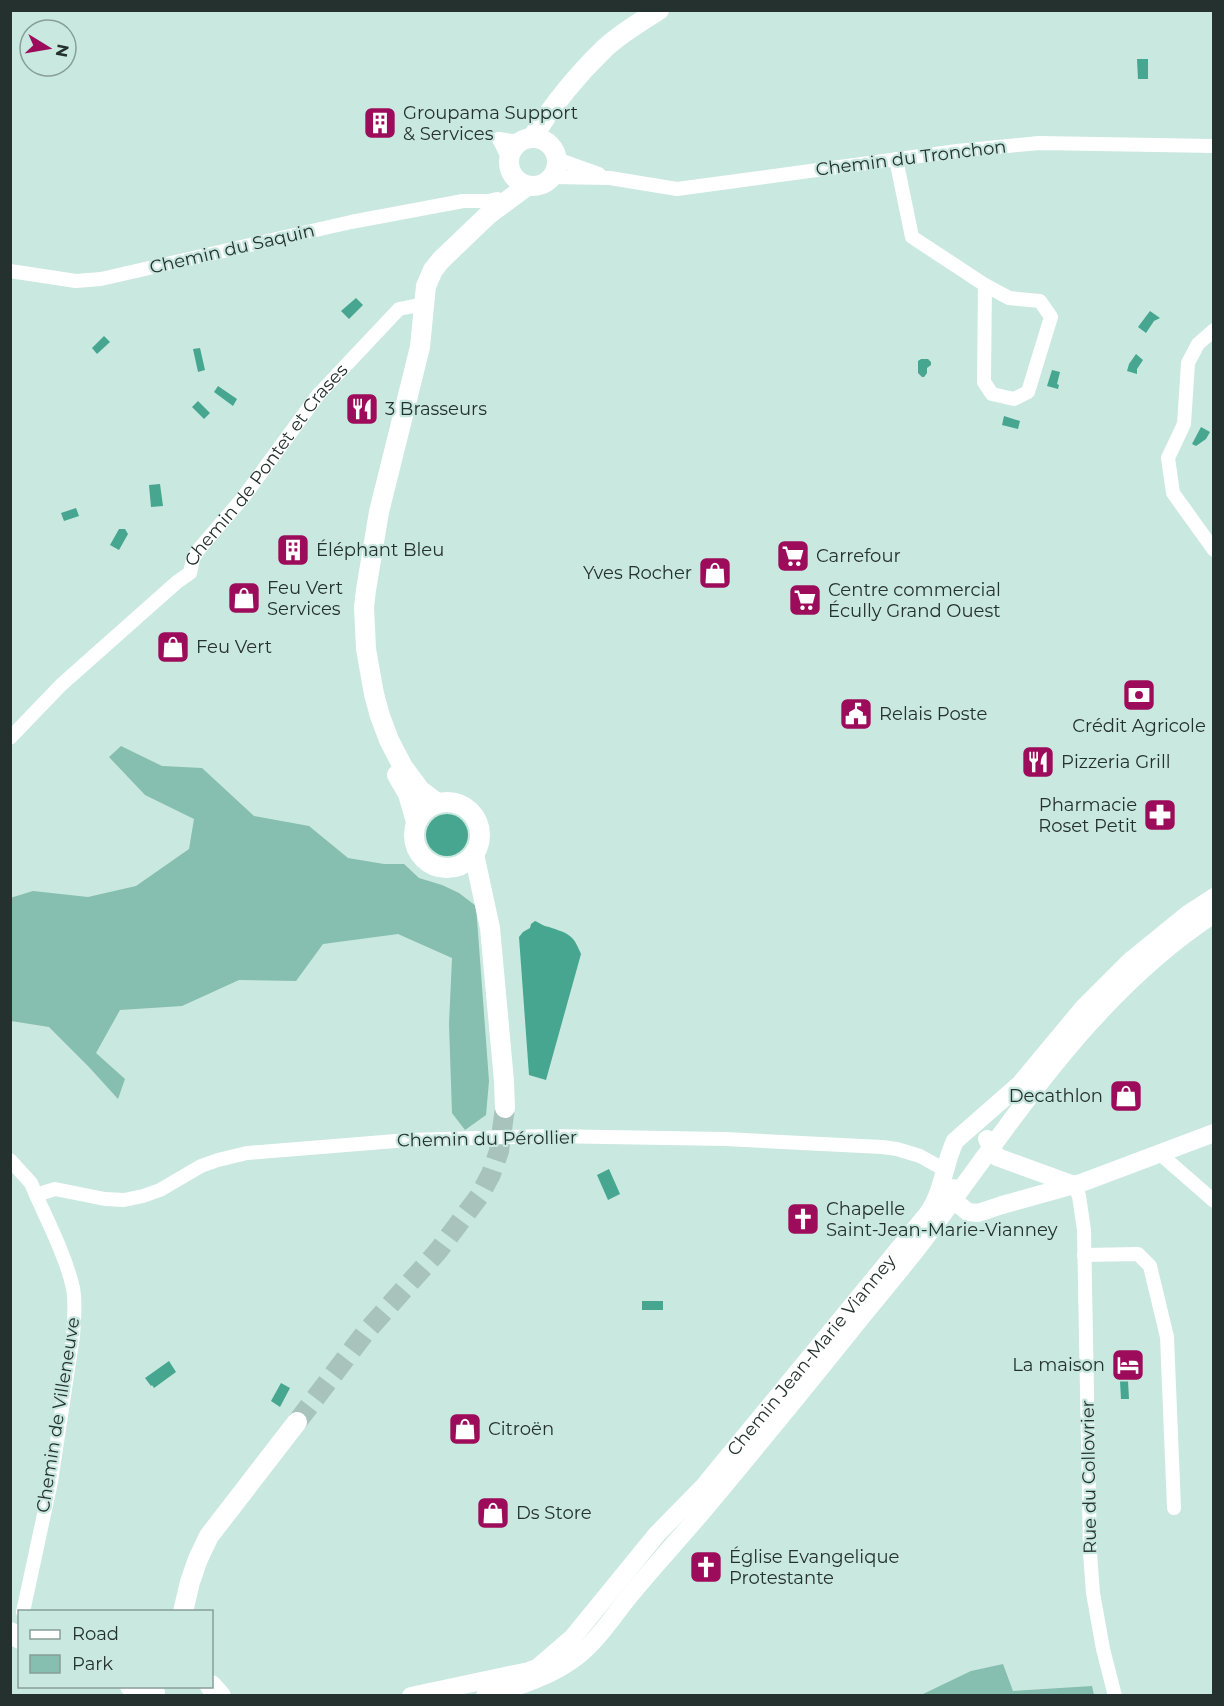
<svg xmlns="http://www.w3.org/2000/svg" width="1224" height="1706" font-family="Montserrat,sans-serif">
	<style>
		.green { fill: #86beaf }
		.water { fill: #46a690 }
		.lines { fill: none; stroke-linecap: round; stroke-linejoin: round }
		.secondary-tunnel { stroke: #a8c3bc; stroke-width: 20; stroke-dasharray: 20 10; stroke-linecap: butt }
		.minor { stroke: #fff; stroke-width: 14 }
		.tertiary { stroke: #fff; stroke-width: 18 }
		.secondary { stroke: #fff; stroke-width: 20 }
		.primary { stroke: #fff; stroke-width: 22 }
		.labels { text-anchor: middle; stroke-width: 4.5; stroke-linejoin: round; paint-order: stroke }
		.poi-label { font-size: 18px; fill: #25312e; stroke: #c9e8df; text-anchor: start }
		.street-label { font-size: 18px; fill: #25312e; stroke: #c9e8df }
	</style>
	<rect width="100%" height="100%" fill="#c9e8df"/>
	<g class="green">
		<polygon points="121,746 162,766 202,768 254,816 309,826 348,858 384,864 404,864 419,878 442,885 459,893 476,906 489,1081 486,1115 465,1130 452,1113 449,1024 452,958 398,934 323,944 296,981 239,980 182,1006 120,1010 96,1053 125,1079 118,1099 88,1066 49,1027 11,1021 10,898 33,891 88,897 136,886 189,849 194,819 145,795 109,757"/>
		<polygon points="1003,1664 1013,1691 1092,1686 1094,1695 921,1695 971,1671"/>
	</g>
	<g class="water">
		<polygon points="1137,59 1148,59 1148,79 1138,79"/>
		<polygon points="356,298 363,305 349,319 341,311"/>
		<polygon points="1150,311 1160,318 1154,321 1146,333 1138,327"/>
		<polygon points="104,336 110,342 97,354 92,348"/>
		<polygon points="200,348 205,370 198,372 193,349"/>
		<polygon points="1136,354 1143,360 1137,369 1137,374 1127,371 1129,364"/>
		<polygon points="921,359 928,359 931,362 931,365 927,368 927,373 924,377 922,377 918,373 918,361"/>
		<polygon points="1052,370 1060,372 1057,384 1059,385 1058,389 1047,386"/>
		<polygon points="218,386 237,399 233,406 214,392"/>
		<polygon points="198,401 210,413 204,419 192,407"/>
		<polygon points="1004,416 1020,421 1018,429 1002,425"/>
		<polygon points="1201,427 1210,432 1206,439 1196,446 1192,444"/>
		<polygon points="160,484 163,506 151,507 149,485"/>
		<polygon points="76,508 79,516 64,521 61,513"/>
		<polygon points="119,529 125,529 128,534 119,550 110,545"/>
		<circle cx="447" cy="835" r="21"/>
		<path d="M535 921C540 923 543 926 549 927 569 934 573 934 581 954L546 1080 529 1075 519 937 523 932 530 928 531 924Z"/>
		<polygon points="609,1169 620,1194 608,1200 597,1175"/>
		<rect x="642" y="1301" width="21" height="9"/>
		<polygon points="169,1361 176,1372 154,1388 152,1385 151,1386 145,1378"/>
		<polygon points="1120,1381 1128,1381 1129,1399 1121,1399"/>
		<polygon points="281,1383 290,1388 280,1407 271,1401"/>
	</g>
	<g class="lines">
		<polyline class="secondary-tunnel" points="297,1422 365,1333 438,1251 480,1195 491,1174 499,1151 505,1108"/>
		<g class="minor">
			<polyline points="499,139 509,159"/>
			<polyline points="499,139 519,142"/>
			<polyline points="557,159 599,174"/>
			<polyline points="896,159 912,237 985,285 984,382 992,394 1014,399 1028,392 1051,317 1040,301 1009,298 985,285"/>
			<polyline points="552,177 610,178 677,189 957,151 1039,143 1214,146"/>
			<polyline points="10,271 76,281 101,279 351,222 463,201 488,201 497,199"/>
			<polyline points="1214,330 1198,344 1188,363 1184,424 1168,458 1173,493 1214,550"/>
			<path id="s1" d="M10 738 61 685 177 582 190 573 193 559 199 549 242 499 318 395 399 309 424 304"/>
			<polyline points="1159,1153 1214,1201"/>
			<path d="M10 1160 31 1183 36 1195C49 1224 66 1257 73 1288 76 1304 74 1320 73 1336L51 1482 23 1612"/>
			<polyline points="1074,1185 1079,1196 1084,1230 1090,1553 1093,1593 1103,1649 1115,1696"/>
			<polyline points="36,1195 55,1189 105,1199 124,1200 143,1196 160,1190 201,1166 218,1160 247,1153 408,1140 547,1136 725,1139 882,1147 897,1149 920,1156 945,1170"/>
			<polyline points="1084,1255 1138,1254 1150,1266 1167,1337 1174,1508"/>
		</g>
		<g class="tertiary">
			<polyline points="987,1139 997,1157 1074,1185"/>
			<polyline points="953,1188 953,1200 968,1212 978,1213 1002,1205 1081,1183 1214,1133"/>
			<path id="s2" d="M411 1696 529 1671 537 1668 573 1637 657 1534 704 1486 929 1212C943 1191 944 1164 955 1141L1020 1084 1084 1007 1129 962 1188 914 1214 897"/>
			<path d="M485 1696C518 1687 553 1676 579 1655 600 1638 615 1613 632 1593 655 1565 680 1538 703 1511 753 1451 802 1391 851 1330 875 1300 900 1271 923 1241 1011 1124 1089 996 1214 914"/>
		</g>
		<g class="secondary">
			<circle cx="533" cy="162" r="24"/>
			<path d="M532 138C552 106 578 74 605 48 621 33 640 22 659 10"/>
			<polyline points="397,775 408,794 416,822"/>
			<circle cx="447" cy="835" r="33"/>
			<polyline points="437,803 420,790 403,767 389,740 380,716 374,694 366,649 364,607 366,590 379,512 420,347 426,286 433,270 441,260 488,215 527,186"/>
			<polyline points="474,854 490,928 504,1081 505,1108"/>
			<polyline points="183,1612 190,1582 198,1559 209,1536 297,1422"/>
		</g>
		<g class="primary">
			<polyline points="10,1633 20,1638"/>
			<polyline points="131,1686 154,1693"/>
			<polyline points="211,1686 220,1696"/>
		</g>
	</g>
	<defs>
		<symbol id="building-square" viewBox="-11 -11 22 22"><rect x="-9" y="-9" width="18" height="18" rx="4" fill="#9c0c5b" stroke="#c9e8df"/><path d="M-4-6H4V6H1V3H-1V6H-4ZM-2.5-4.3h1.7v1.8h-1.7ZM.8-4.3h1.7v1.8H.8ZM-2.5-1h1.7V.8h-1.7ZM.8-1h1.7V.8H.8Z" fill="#fff"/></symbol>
		<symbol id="restaurant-square" viewBox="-11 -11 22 22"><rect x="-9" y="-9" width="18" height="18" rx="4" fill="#9c0c5b" stroke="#c9e8df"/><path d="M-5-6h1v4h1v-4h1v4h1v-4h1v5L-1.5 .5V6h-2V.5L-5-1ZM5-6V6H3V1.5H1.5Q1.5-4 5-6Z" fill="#fff"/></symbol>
		<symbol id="supermarket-square" viewBox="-11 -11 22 22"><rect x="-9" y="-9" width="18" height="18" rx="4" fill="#9c0c5b" stroke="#c9e8df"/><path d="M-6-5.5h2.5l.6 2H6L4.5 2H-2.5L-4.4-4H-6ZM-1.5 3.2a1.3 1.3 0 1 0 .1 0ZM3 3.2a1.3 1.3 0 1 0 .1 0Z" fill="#fff"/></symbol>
		<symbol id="shop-square" viewBox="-11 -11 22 22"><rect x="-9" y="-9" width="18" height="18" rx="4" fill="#9c0c5b" stroke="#c9e8df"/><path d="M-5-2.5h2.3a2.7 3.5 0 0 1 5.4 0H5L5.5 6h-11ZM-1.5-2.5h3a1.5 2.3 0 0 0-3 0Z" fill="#fff"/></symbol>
		<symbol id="bank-square" viewBox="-11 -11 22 22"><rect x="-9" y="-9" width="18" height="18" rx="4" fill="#9c0c5b" stroke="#c9e8df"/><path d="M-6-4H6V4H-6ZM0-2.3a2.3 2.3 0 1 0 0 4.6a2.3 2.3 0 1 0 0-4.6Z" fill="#fff"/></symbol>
		<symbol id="civic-square" viewBox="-11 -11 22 22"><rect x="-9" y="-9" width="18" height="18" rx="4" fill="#9c0c5b" stroke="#c9e8df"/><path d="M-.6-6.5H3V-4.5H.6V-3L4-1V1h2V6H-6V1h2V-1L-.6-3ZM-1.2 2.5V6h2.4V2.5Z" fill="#fff"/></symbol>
		<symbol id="pharmacy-square" viewBox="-11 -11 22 22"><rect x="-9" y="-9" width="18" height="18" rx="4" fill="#9c0c5b" stroke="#c9e8df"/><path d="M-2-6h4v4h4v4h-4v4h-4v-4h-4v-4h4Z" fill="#fff"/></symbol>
		<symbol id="church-square" viewBox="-11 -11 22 22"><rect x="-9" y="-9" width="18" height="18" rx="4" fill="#9c0c5b" stroke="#c9e8df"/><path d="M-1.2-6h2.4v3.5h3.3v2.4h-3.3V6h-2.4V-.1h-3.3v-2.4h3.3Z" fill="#fff"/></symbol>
		<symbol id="hotel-square" viewBox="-11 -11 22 22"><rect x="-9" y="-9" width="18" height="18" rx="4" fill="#9c0c5b" stroke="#c9e8df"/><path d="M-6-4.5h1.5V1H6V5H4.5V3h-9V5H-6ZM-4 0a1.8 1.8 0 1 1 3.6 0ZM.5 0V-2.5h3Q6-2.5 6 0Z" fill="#fff"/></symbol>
	</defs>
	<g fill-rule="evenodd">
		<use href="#building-square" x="361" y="104" width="38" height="38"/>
		<use href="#restaurant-square" x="343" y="390" width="38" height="38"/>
		<use href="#building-square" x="274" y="531" width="38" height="38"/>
		<use href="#supermarket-square" x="774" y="537" width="38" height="38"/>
		<use href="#shop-square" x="696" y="554" width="38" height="38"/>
		<use href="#shop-square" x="225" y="579" width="38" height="38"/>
		<use href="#supermarket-square" x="786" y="581" width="38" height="38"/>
		<use href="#shop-square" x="154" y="628" width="38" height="38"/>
		<use href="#bank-square" x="1120" y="676" width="38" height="38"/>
		<use href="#civic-square" x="837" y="695" width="38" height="38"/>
		<use href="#restaurant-square" x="1019" y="743" width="38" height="38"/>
		<use href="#pharmacy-square" x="1141" y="796" width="38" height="38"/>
		<use href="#shop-square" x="1107" y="1077" width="38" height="38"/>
		<use href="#church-square" x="784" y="1200" width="38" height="38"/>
		<use href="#hotel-square" x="1109" y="1346" width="38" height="38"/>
		<use href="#shop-square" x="446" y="1410" width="38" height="38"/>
		<use href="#shop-square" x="474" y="1494" width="38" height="38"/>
		<use href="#church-square" x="687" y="1548" width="38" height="38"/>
	</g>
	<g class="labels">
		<g class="poi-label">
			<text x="403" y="119">Groupama Support<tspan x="403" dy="21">&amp; Services</tspan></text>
			<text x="385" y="415">3 Brasseurs</text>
			<text x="316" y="556">Éléphant Bleu</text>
			<text x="816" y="562">Carrefour</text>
			<text x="692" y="579" text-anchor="end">Yves Rocher</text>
			<text x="267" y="594">Feu Vert<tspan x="267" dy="21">Services</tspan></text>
			<text x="828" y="596">Centre commercial<tspan x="828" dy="21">Écully Grand Ouest</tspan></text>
			<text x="196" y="653">Feu Vert</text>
			<text x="879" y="720">Relais Poste</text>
			<text x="1139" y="732" text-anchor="middle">Crédit Agricole</text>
			<text x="1061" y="768">Pizzeria Grill</text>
			<text x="1137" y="811" text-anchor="end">Pharmacie<tspan x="1137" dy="21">Roset Petit</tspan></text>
			<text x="1103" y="1102" text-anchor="end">Decathlon</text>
			<text x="826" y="1215">Chapelle<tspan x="826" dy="21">Saint-Jean-Marie-Vianney</tspan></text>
			<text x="1105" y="1371" text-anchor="end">La maison</text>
			<text x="488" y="1435">Citroën</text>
			<text x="516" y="1519">Ds Store</text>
			<text x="729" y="1563">Église Evangelique<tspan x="729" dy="21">Protestante</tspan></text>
		</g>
		<g class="street-label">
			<text transform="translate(911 158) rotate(-7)" y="6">Chemin du Tronchon</text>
			<text transform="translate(232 249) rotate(-13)" y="6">Chemin du Saquin</text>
			<text dy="6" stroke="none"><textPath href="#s1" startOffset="378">Chemin de Pontet et Crases</textPath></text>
			<text transform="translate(487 1139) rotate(-1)" y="6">Chemin du Pérollier</text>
			<text dy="6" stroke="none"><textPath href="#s2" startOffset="546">Chemin Jean-Marie Vianney</textPath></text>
			<text transform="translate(58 1415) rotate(-81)" y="6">Chemin de Villeneuve</text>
			<text transform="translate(1089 1477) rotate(-91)" y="6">Rue du Collovrier</text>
		</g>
	</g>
	<rect width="1224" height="1706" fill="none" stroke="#25312e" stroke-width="24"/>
	<rect x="18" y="1610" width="195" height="78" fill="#c9e8df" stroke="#879f98" stroke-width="1.5"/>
	<rect x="30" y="1630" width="30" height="9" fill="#ffffff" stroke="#879f98" stroke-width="1.5"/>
	<text x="72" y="1640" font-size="18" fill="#25312e">Road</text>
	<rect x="30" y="1655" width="30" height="18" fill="#86beaf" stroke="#879f98" stroke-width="1.5"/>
	<text x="72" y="1670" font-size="18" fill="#25312e">Park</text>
	<g transform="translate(48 48) rotate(101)"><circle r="28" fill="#c9e8df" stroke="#879f98" stroke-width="1.5"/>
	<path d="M0-4.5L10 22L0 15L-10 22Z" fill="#9c0c5b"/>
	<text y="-9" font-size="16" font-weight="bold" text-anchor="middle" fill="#25312e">N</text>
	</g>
</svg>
